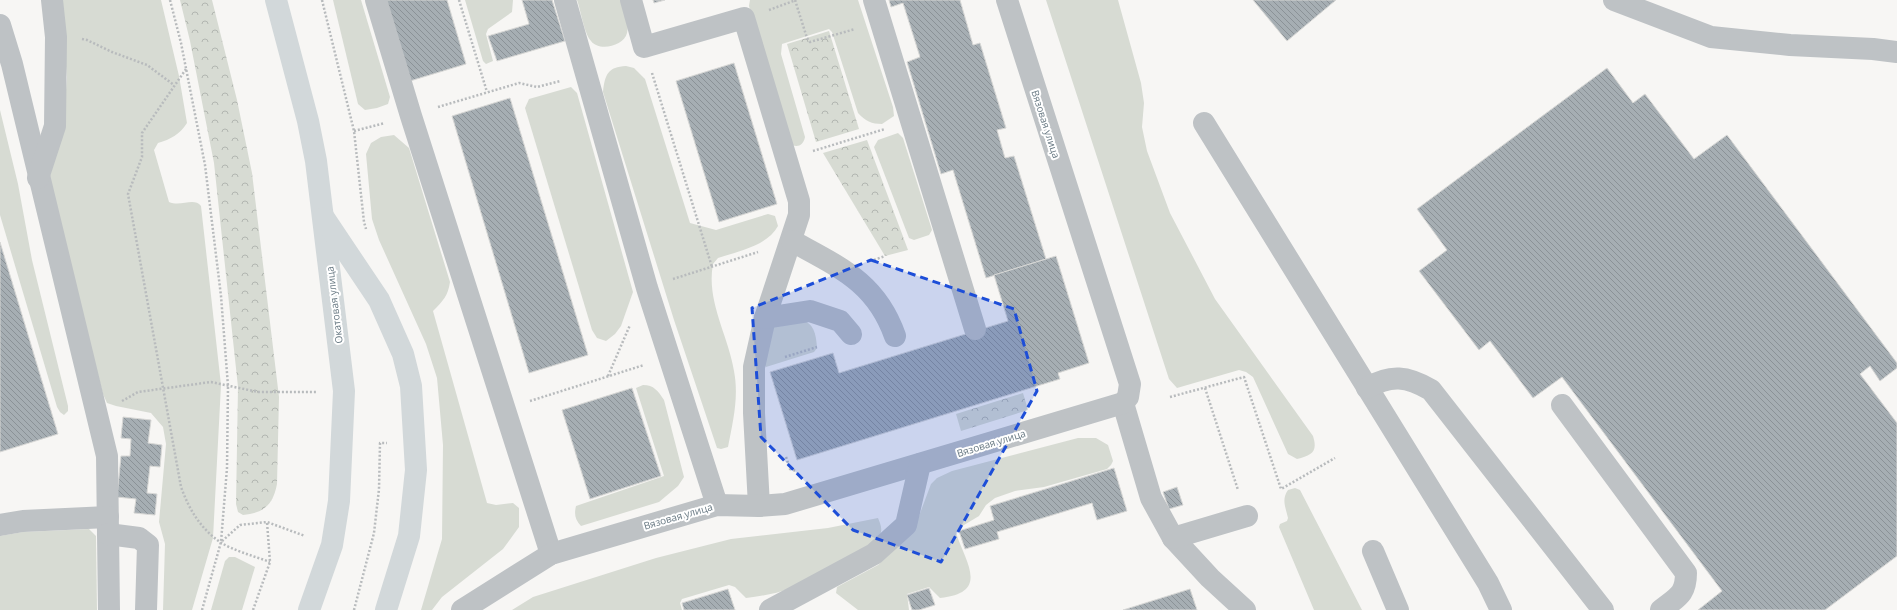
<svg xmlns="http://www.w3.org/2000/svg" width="1897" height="610" font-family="'Open Sans',sans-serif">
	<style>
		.grass { fill: #d7dbd3 }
		.forest { fill: url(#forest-crowns) }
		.building { fill: url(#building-back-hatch); stroke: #d8d8d6 }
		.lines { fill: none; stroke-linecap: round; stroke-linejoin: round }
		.path { stroke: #b8bbbd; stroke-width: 2.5; stroke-dasharray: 2 2; stroke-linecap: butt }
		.minor { stroke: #bec2c5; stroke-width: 22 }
		.major { stroke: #d2d8da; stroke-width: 22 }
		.highway { stroke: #d2d8da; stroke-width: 22 }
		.marked { fill: #1d4ed8; fill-opacity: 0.2; stroke: #1d4ed8; stroke-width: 3; stroke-dasharray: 8 5; stroke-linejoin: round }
		.labels { text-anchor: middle; stroke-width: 4; stroke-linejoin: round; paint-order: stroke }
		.street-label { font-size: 10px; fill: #687983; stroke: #fff }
	</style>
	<defs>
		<pattern id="forest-crowns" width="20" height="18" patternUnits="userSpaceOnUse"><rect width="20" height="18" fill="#d7dbd3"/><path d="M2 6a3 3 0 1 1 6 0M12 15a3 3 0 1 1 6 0" fill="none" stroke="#b2b6b1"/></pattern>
		<pattern id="building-back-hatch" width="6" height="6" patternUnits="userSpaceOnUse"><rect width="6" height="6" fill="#a6aeb3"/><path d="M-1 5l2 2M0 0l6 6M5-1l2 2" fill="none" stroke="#8b9297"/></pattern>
	</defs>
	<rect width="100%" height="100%" fill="#f7f6f4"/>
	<g class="grass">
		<path d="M60 0H161L179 76 187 123C179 135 171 139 158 143L154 150 169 202C181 207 194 197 201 206L221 385 213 538 192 610H163L165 544 159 522 166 444 163 427 151 413 116 406 107 403 103 394 48 182 63 128 67 77Z"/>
		<polygon points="333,0 361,0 390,97 388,104 377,108 365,110 358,104"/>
		<polygon points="465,0 513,0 512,12 488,29 486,34 493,61 486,64 483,61"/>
		<path d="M577 0H621C624 11 630 22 627 33 624 46 599 52 591 41 584 33 581 11 577 0Z"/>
		<path d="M750 0H858L893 107 894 116 882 124C872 124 865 121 858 113L832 32 829 29 782 44 781 54 805 137C803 147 796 148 788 143L749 6Z"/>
		<path d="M1046 0H1118L1141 83 1144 103 1142 127 1147 151 1170 213 1215 299 1313 436C1318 452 1312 455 1297 459L1288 454 1253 377 1246 372 1239 370 1177 388 1169 379Z"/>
		<path d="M626 66 634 68 645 79 690 223 716 230 768 214 775 216 778 226C767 246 739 251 718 258L713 264C706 301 728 335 734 371 739 397 733 421 728 447L721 449 717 448 674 320 603 92C605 74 608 67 626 66Z"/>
		<polygon points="571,87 577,93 633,292 621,326 615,334 606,341 597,338 592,330 525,108 529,99"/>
		<polygon points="0,110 18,184 32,260 68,406 68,411 64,415 60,412 57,407 0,215"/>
		<polygon points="898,133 903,138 932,230 929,235 914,240 909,238 874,147 878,140"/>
		<path d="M394 135 409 148 450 282C448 296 443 301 433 311L487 503 496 505 513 503 519 508V527L503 549 442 597 432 610H421L442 539 443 445 437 378 426 344 379 240 372 219 366 154 371 143 381 137Z"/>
		<path d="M803 320C815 325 816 336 817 348L814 352 766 367 764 365 770 324Z"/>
		<path d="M643 385C654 385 658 391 664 400L684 477 678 486 659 502 581 526C575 520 574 514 576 506L664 476 636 388Z"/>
		<path d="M1078 438H1096L1108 445 1113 461 1111 465 1107 469 1044 487 1015 491 995 498 986 505 979 516 959 528 956 533C966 563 990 593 940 598L929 587 907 594 909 610H858L836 593 837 587 878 565 913 532 931 484 937 478 952 471Z"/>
		<path d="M1295 488 1300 490 1362 610H1314L1279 527 1280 524 1287 521 1288 518C1286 508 1281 500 1288 490Z"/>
		<path d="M878 518C880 523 883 529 880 535 874 545 805 583 791 588 776 594 761 596 746 598L735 587 729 585 682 599 680 603 682 610H512L533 597 656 558 731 539 828 528Z"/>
		<polygon points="89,529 96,536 97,610 0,610 0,536 23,532"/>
		<polygon points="229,557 235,557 255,567 242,610 211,610 225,561"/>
	</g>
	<g class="forest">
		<path d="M180 0H212L237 100 252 173 279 397 277 484C273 505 264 513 243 515L238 512 236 504 238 387 214 163 190 41Z"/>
		<polygon points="829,31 859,129 816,142 787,44"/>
		<polygon points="867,140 908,250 885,256 823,153"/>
		<polygon points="1023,393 1028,410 961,431 956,414"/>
	</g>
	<g class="building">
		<polygon points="385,0 447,0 466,64 410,81"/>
		<polygon points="522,0 552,0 565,41 497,61 488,36 529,24"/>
		<polygon points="653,0 665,0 654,3"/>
		<polygon points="889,0 960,0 973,45 980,43 1006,128 997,130 1005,158 1014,156 1046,259 986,278 953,170 941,174 907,62 920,57 903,3 891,7"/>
		<polygon points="1253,0 1336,0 1287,41"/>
		<polygon points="734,63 777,204 719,222 676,81"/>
		<polygon points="1607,68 1633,103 1645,94 1694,159 1727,135 1897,363 1897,368 1880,381 1870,366 1860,374 1897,423 1897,556 1825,610 1698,610 1722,591 1562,377 1533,398 1490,341 1479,350 1419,271 1447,250 1417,209"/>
		<polygon points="510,98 588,355 529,373 452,116"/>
		<polygon points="0,242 58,434 0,452"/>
		<polygon points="1056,256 1089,363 1058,373 1060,379 797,460 770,372 833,353 839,373 1008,321 994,275"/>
		<polygon points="632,388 661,476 590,499 562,410"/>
		<polygon points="123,417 151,420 148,443 162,445 160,467 150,466 147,493 157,494 155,515 134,513 136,499 117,497 121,456 130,456 131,439 121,438"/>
		<polygon points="1114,468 1127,511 1097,520 1092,503 997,532 999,539 965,549 959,531 994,520 990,506"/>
		<polygon points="1177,487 1183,505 1169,509 1163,492"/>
		<polygon points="929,588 935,605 919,610 912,610 907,595"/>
		<polygon points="728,589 735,610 684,610 682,603"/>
		<polygon points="1190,589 1197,610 1123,610"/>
	</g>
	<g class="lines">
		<g class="path">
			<polyline points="170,0 181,43 205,165 221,296 228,386 227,468 221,542"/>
			<polyline points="322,0 354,131 364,222 366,229"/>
			<polyline points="459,0 487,92"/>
			<polyline points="795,0 807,38 810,42 855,29"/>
			<polyline points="769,10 796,0"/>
			<polyline points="82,39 87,40 112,52 147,65 174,85"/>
			<path d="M186 69 142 133V157L128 194 181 487C189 509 200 528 220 542 234 551 254 556 270 562"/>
			<polyline points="652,73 712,267"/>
			<polyline points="438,107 519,83 537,87 560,81"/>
			<polyline points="354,131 385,123"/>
			<polyline points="813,151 885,129"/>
			<polyline points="874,260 885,256"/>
			<polyline points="673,279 758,252"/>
			<polyline points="785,357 817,347"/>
			<polyline points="608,376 630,325"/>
			<polyline points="1205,388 1238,490"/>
			<polyline points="1170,397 1244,377 1281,489 1335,458"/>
			<polyline points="122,401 138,392 211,382 258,392 317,392"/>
			<polyline points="530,401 644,365"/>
			<polyline points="786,457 790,469 796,471"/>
			<polyline points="202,610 221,542 240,525 267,522 305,536"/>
			<polyline points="253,610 270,562 267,522"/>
			<polyline points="354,610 374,533 379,489 380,443 387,443"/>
		</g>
		<g class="minor">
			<polyline points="376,0 411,116 551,554"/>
			<polyline points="565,0 647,288 717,505"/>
			<polyline points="631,0 644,47 744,18 799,201 799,215 765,318 754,367 754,413 759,506"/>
			<polyline points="874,0 975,329"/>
			<polyline points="1614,0 1711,37 1790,45 1873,49 1897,52"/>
			<polyline points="0,25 12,64 107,456 109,610"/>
			<polyline points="1204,123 1488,583 1501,610"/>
			<polyline points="38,178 55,126 56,37 52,0"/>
			<path d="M792 241C839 267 876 282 895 336"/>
			<polyline points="765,318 810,311 840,321 851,334"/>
			<path d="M1367 388C1391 374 1407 376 1431 390L1603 610"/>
			<polyline points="1123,403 1151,498 1173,538 1210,578 1245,610"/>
			<path d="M1562 405 1686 573C1686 595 1677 597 1661 610"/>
			<polyline points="0,525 23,521 108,517"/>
			<polyline points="108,534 139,538 148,545 146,610"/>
			<polyline points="1173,538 1247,516"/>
			<polyline points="1373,551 1398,610"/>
			<polyline points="462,610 551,554 717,505 759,506 785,504 1123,403 1128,397 1130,384 1007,0"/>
			<polyline points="770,610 874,554 906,525 920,464"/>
		</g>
		<polyline class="major" points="276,0 308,121 316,161 344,391 339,501 332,545 309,610"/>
		<polyline class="highway" points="324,218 379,300 403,354 411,386 416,470 409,536 386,610"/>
	</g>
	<path class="marked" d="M871 260 1014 309 1037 391 941 562 853 530 761 437 752 308Z"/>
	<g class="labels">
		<g class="street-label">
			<text transform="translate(1046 124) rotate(72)" y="4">Вязовая улица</text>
			<text transform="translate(334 305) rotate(-97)" y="4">Окатовая улица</text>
			<text transform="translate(991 443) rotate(-17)" y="4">Вязовая улица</text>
			<text transform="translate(678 516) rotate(-16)" y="4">Вязовая улица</text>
		</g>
	</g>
</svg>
